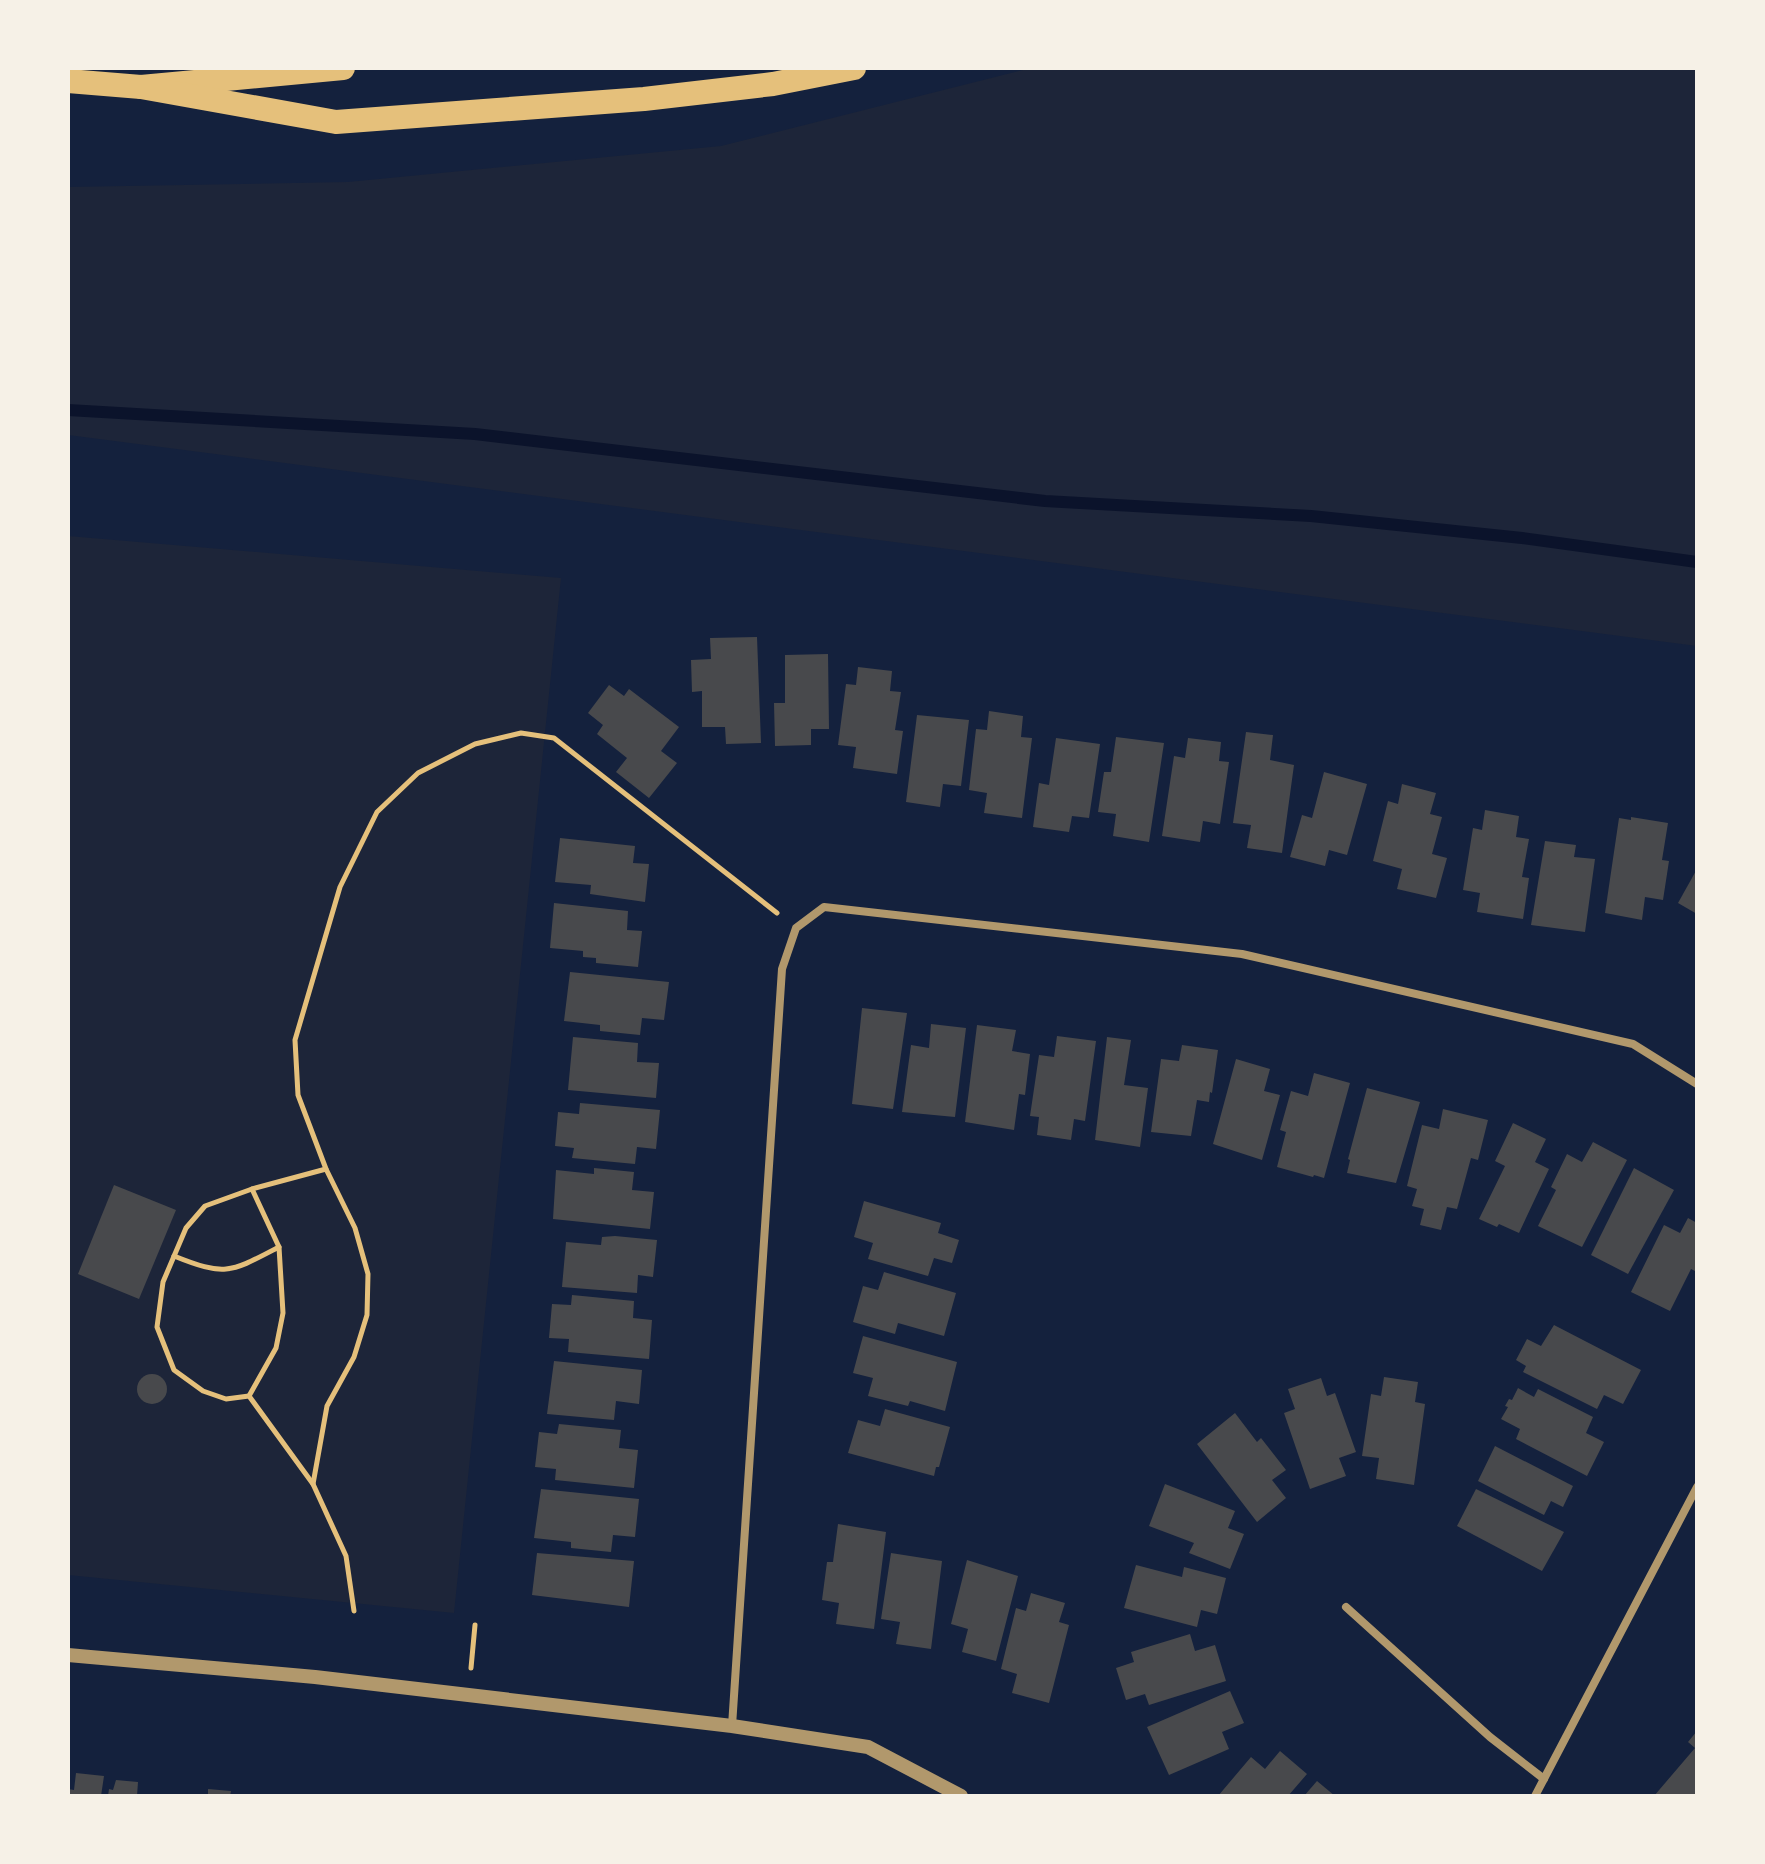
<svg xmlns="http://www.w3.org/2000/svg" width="1765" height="1864" font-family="Commissioner,sans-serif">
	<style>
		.green { fill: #1d2539 }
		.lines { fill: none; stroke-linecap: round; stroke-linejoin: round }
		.stream { stroke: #0b132b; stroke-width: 12 }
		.building { fill: #48494c }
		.path { stroke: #e5c07b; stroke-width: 5 }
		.minor { stroke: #b1986c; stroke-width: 8 }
		.tertiary { stroke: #b1986c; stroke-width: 14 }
		.motorway { stroke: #e5c07b; stroke-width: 24 }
	</style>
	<rect width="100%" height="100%" fill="#14213d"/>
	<g class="green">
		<polygon points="1031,68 1697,68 1697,646 68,435 68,187 348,182 721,146"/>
		<polygon points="68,536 561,578 454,1613 68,1575"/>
	</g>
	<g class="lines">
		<polyline class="stream" points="68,410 475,434 1045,501 1311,516 1522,538 1697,562"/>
	</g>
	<g class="building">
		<polygon points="757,637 761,743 726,744 725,727 702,727 702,691 692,692 691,660 711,659 710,638"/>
		<polygon points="828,654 829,729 811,729 811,745 775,746 774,703 785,703 785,655"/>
		<polygon points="858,667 892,671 890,691 901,692 895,730 903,731 897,774 853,768 856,747 838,745 846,684 856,685"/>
		<polygon points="609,685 624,696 629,689 679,727 661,751 677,763 649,798 616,772 627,758 597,734 603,725 588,713"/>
		<polygon points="989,711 1023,716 1021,737 1032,738 1022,818 984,813 987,793 969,790 976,729 987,730"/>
		<polygon points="917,715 969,720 961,786 943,784 940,807 906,802"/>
		<polygon points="1246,732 1273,735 1270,760 1294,765 1282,853 1247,848 1251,825 1233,823"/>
		<polygon points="1116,737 1164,743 1149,842 1113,836 1116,814 1098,812 1104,772 1111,772"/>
		<polygon points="1056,738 1100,744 1089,818 1072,816 1069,832 1033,827 1039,783 1049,785"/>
		<polygon points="1188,738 1221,742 1219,761 1229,762 1220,824 1203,821 1200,842 1162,836 1174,756 1185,758"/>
		<polygon points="1324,772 1367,784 1347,855 1329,850 1325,866 1290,857 1302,815 1312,818"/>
		<polygon points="1402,784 1436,793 1430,814 1442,817 1432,854 1447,858 1436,898 1397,889 1402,869 1373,861 1388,801 1398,804"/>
		<polygon points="1485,810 1519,816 1516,837 1529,839 1522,877 1529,878 1523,919 1477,912 1480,893 1463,890 1473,828 1482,830"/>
		<polygon points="1631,817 1668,823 1662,860 1669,861 1663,900 1645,897 1642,920 1605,913 1619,818 1631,820"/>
		<polygon points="560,838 635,846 633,863 649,864 645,902 590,894 591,885 555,882"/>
		<polygon points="1545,841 1576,845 1574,857 1595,859 1585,932 1531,925"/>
		<polygon points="1697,869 1697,914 1678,903"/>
		<polygon points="554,903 628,911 627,930 642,931 638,967 596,963 596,958 583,957 583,951 550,948"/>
		<polygon points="570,972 669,982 664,1020 642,1018 640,1035 600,1031 600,1025 564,1021"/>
		<polygon points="862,1008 907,1013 893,1109 852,1104"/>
		<polygon points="931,1024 966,1028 955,1117 902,1112 911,1045 929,1048"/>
		<polygon points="977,1025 1016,1030 1012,1051 1030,1054 1025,1095 1019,1094 1014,1130 965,1122"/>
		<polygon points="1057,1036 1096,1041 1085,1121 1074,1119 1071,1140 1037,1135 1039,1117 1030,1116 1039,1055 1054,1057"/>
		<polygon points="573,1037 638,1043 637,1062 659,1063 656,1098 568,1090"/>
		<polygon points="1107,1037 1131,1040 1124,1085 1148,1088 1140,1147 1095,1140"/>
		<polygon points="1182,1045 1218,1050 1212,1093 1210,1092 1209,1102 1197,1100 1191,1136 1151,1132 1161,1059 1179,1061"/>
		<polygon points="1236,1059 1270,1069 1264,1091 1280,1095 1262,1160 1213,1144"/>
		<polygon points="1314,1073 1350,1083 1324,1178 1314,1175 1313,1177 1277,1167 1286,1132 1280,1130 1291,1091 1308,1096"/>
		<polygon points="1367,1088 1420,1102 1396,1183 1347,1173 1350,1160 1348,1159"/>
		<polygon points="580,1103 660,1110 656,1149 637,1147 635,1164 572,1158 574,1148 555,1146 558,1112 579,1114"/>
		<polygon points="1443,1109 1488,1120 1478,1160 1471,1158 1457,1209 1447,1207 1441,1230 1420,1225 1424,1209 1412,1206 1417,1189 1407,1186 1422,1125 1439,1129"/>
		<polygon points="1513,1123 1546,1139 1535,1162 1549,1169 1519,1233 1499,1224 1497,1227 1479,1219 1505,1166 1495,1161"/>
		<polygon points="1593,1142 1627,1160 1582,1247 1538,1226 1556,1190 1551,1187 1567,1154 1582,1162"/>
		<polygon points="594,1168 634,1172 632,1190 654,1192 650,1229 553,1219 556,1170 594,1174"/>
		<polygon points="1634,1168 1674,1190 1628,1274 1591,1255"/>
		<polygon points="114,1185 176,1210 139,1299 78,1274"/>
		<polygon points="864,1201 941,1223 938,1233 959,1240 952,1263 934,1258 928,1276 868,1259 873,1243 854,1237"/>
		<polygon points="1688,1218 1697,1223 1697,1272 1691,1269 1670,1311 1631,1292 1664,1225 1680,1233"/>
		<polygon points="615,1236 657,1240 653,1277 638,1275 637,1293 562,1287 566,1242 601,1245 602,1237"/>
		<polygon points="884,1272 956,1293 944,1336 898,1323 895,1334 853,1322 863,1286 878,1290"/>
		<polygon points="572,1295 634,1301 633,1318 652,1320 649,1359 568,1352 569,1339 549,1338 552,1304 571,1305"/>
		<polygon points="1554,1325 1641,1370 1623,1404 1604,1395 1597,1409 1523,1372 1526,1366 1516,1360 1527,1339 1541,1346"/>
		<polygon points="863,1336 957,1362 945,1411 910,1401 908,1406 868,1396 873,1378 853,1373"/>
		<polygon points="554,1361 642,1370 639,1404 616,1401 614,1420 547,1414"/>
		<circle cx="152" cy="1389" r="15"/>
		<polygon points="1384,1377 1418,1382 1415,1402 1425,1404 1414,1485 1376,1479 1379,1458 1362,1456 1371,1394 1381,1396"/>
		<polygon points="1321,1378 1327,1396 1335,1393 1356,1452 1339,1458 1346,1476 1310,1489 1284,1413 1295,1409 1288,1389"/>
		<polygon points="1518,1388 1534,1397 1538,1389 1593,1417 1586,1433 1604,1442 1587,1476 1516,1439 1520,1429 1501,1419 1508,1407 1505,1406 1509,1399 1512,1400"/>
		<polygon points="885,1409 950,1427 939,1467 936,1467 934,1476 848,1453 858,1420 880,1426"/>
		<polygon points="1235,1413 1257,1442 1261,1438 1286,1470 1272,1480 1286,1498 1257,1522 1197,1444"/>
		<polygon points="559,1424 621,1430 619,1448 638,1450 634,1488 555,1480 556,1469 535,1467 539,1432 557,1434"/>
		<polygon points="1495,1446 1573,1486 1563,1507 1551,1501 1544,1515 1478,1481"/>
		<polygon points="1165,1484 1235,1511 1228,1528 1244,1534 1230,1569 1189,1553 1194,1543 1149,1526"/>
		<polygon points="541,1489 639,1499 635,1537 613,1535 611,1552 571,1548 571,1542 534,1538"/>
		<polygon points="1476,1489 1564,1532 1542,1571 1457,1526"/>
		<polygon points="838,1524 886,1532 874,1629 836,1624 839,1603 822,1600 827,1562 833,1562"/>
		<polygon points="537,1553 634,1561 629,1607 532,1595"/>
		<polygon points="891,1553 942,1561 931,1649 896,1644 900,1622 881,1619"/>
		<polygon points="967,1560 1018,1576 996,1661 962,1652 968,1629 951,1624"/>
		<polygon points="1136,1565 1182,1577 1184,1567 1226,1578 1217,1614 1201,1610 1197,1627 1124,1608"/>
		<polygon points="1031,1593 1065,1603 1059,1622 1069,1625 1049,1703 1012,1693 1017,1674 1001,1669 1016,1608 1026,1611"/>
		<polygon points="1190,1634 1195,1651 1215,1645 1226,1681 1149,1705 1145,1694 1126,1700 1116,1668 1134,1662 1131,1652"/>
		<polygon points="1230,1691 1244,1723 1222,1732 1229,1749 1169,1775 1147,1727"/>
		<polygon points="1697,1731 1697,1796 1654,1796 1695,1748 1688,1742"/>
		<polygon points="1280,1751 1307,1774 1288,1796 1218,1796 1251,1757 1265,1769"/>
		<polygon points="76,1773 104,1776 101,1796 68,1796 68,1789 74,1790"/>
		<polygon points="116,1780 138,1782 137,1796 108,1796 109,1789 113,1790"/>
		<polygon points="1317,1781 1335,1796 1304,1796"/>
		<polygon points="208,1789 231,1791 230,1796 208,1796"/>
	</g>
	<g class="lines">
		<g class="path">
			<path d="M174 1256C226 1277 231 1272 279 1247"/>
			<polyline points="249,1396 276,1348 283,1313 279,1247 252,1189"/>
			<polyline points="313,1484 249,1396 226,1399 203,1391 174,1370 157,1327 163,1282 186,1228 205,1206 252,1189 326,1169"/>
			<polyline points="354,1611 346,1556 313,1484 327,1406 354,1357 367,1315 368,1274 355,1228 326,1169 298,1095 295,1040 340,887 377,812 418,773 475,744 521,733 554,738 777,913"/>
			<polyline points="471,1668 475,1625"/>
		</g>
		<g class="minor">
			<polyline points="1346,1607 1490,1737 1544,1779"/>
			<polyline points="732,1726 782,969 796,928 824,907 1242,954 1633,1044 1697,1084"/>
			<polyline points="1535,1796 1697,1487"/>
		</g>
		<polyline class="tertiary" points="68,1655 315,1677 732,1726 868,1747 961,1796"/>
		<g class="motorway">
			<polyline points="68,81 141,87 343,68"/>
			<polyline points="141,87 336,122 644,99 773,84 854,68"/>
		</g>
	</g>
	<rect width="1765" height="1864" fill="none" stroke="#f6f1e7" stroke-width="140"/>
</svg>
